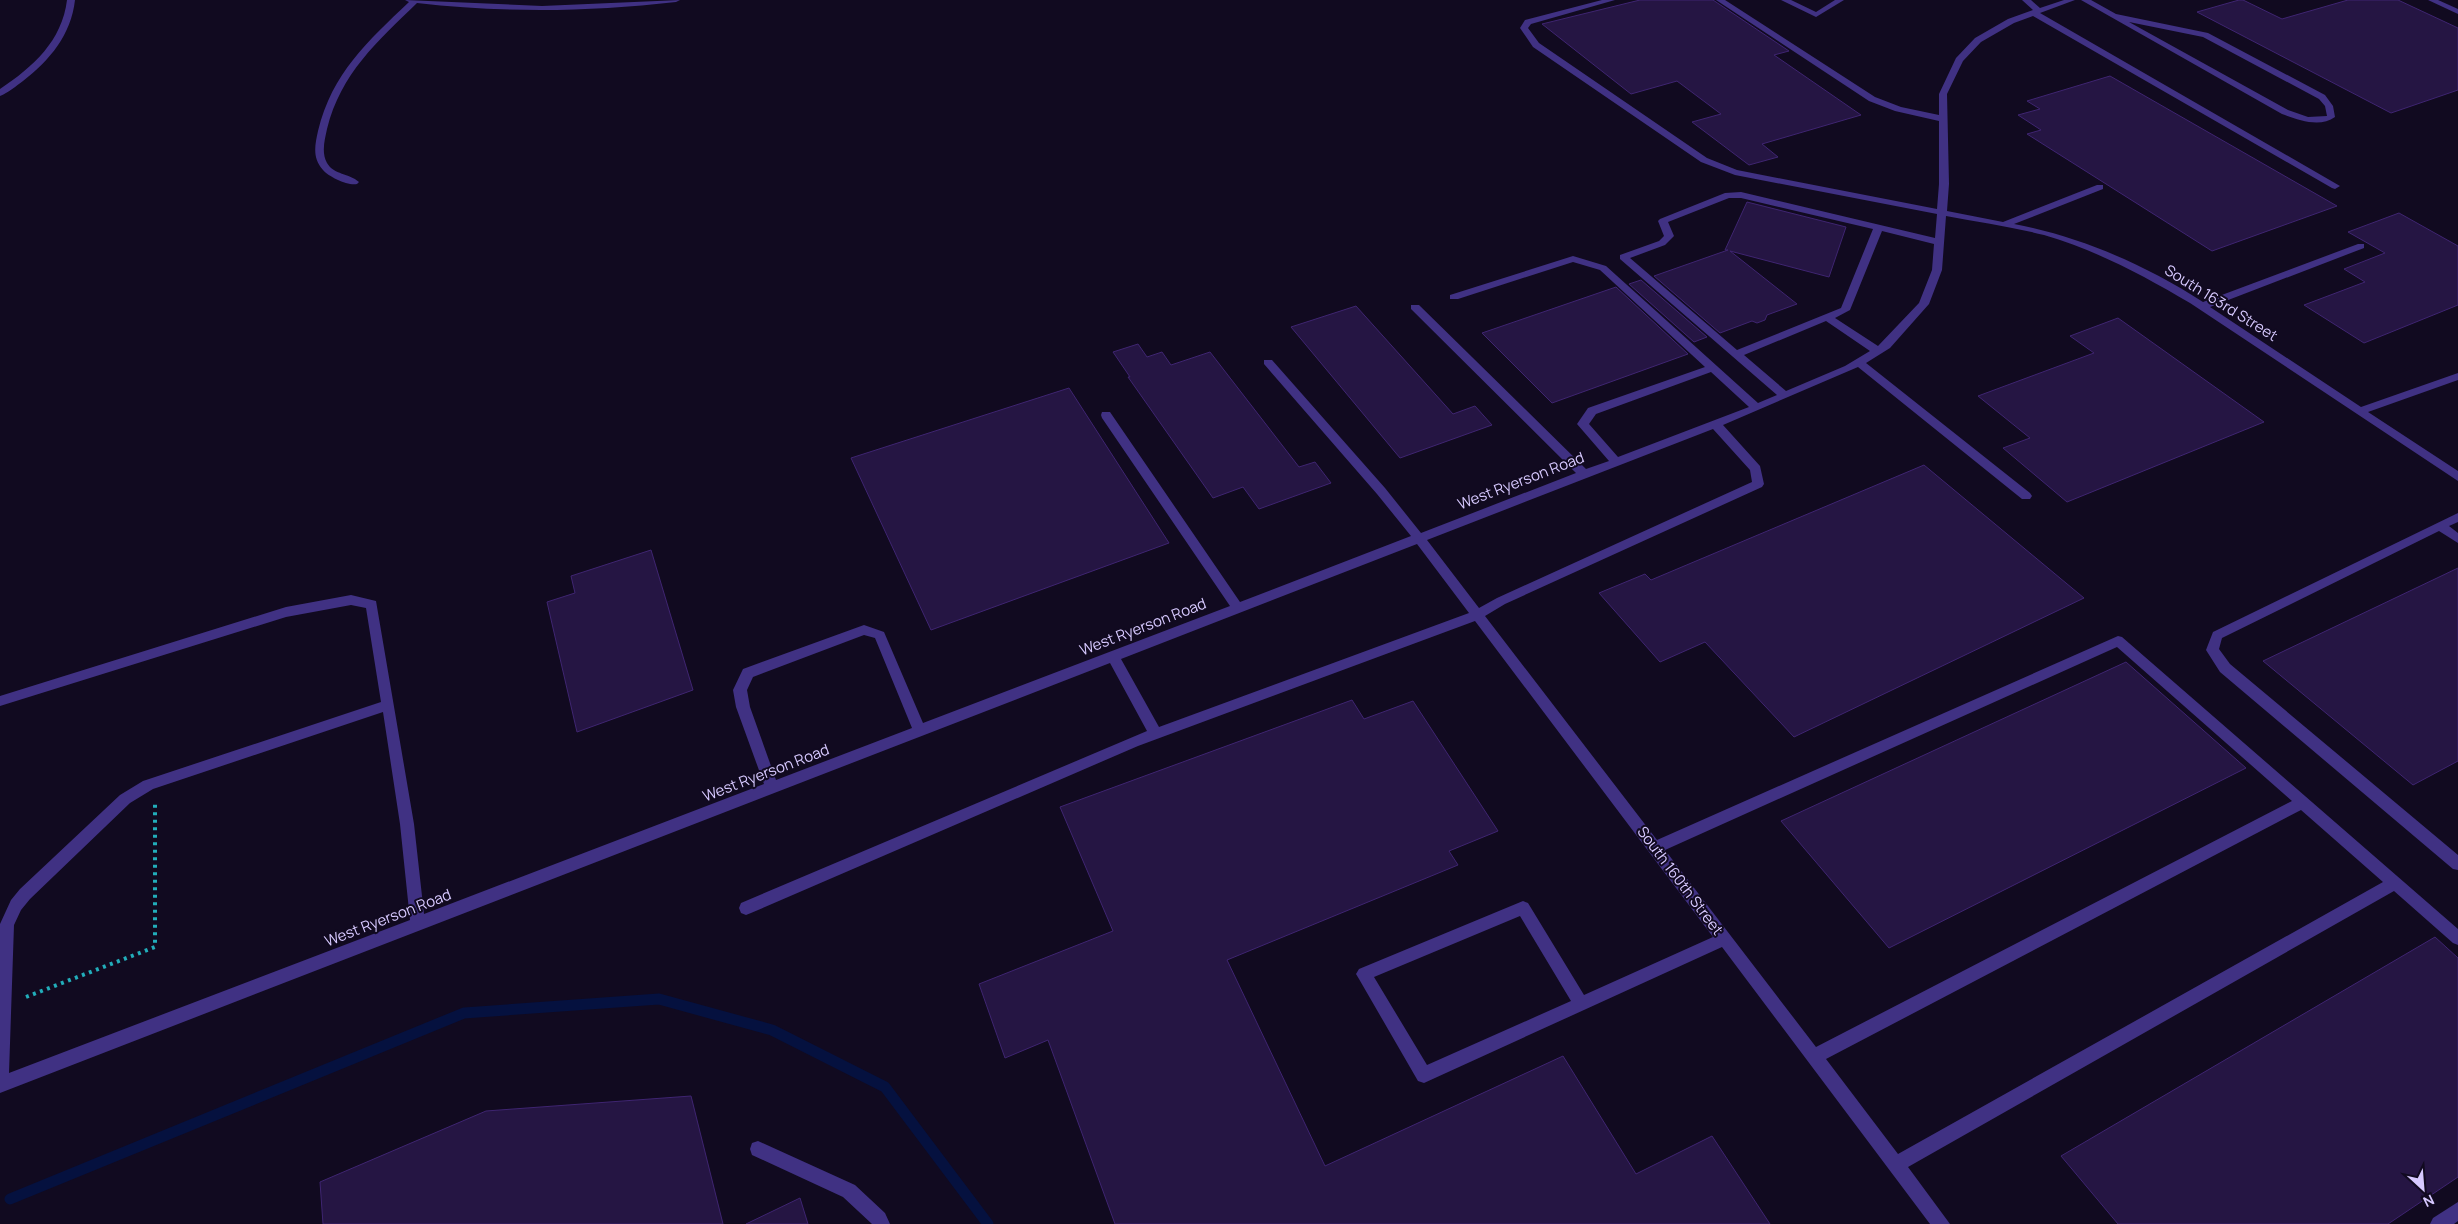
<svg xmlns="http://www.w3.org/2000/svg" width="2458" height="1224" font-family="Manrope,sans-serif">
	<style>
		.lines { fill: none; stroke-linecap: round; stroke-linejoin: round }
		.stream { stroke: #05113f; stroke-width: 11 }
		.building { fill: #251543; stroke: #3f2571 }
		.path { stroke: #22adba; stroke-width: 4; stroke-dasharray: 3 4.5; stroke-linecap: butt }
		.minor { fill: #403183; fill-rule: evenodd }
		.labels { text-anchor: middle; stroke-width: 4; stroke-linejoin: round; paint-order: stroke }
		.street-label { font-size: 15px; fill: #d7c9ff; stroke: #110a20 }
	</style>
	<rect width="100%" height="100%" fill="#110a20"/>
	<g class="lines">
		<polyline class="stream" points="10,1199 464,1013 659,999 772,1030 885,1087 988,1224"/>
	</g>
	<g class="building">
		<polygon points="1640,0 1713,0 1789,51 1774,55 1861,115 1762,144 1778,157 1749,165 1692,122 1721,114 1677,81 1631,94 1542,24"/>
		<polygon points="2239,0 2243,0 2282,19 2348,0 2398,0 2458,28 2458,90 2391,113 2197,12"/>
		<polygon points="2110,76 2337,206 2212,251 2027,134 2041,130 2018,115 2040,109 2027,101"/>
		<polygon points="1747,202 1846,227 1829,277 1730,251 1797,304 1767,315 1765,320 1757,323 1752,321 1720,333 1654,276 1728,250 1725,250"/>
		<polygon points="2399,213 2458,246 2458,305 2364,343 2304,305 2365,282 2344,269 2385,253 2348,232"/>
		<polygon points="1641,280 1707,337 1694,342 1629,284"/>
		<polygon points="1616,287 1688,354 1552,403 1482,333"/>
		<polygon points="1356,306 1453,414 1475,406 1492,425 1400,458 1291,327"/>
		<polygon points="2118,318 2264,422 2067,502 2003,448 2030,438 1978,396 2094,353 2070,336"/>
		<polygon points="1138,344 1147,357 1162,352 1171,365 1210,352 1299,467 1315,462 1331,483 1259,509 1243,487 1213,498 1128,377 1130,377 1113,352"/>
		<polygon points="1069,388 1169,543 931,630 851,458"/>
		<polygon points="1924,465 2084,598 1794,737 1705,642 1660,662 1599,593 1645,574 1651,580"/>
		<polygon points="651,550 693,690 577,732 547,602 575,593 571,576"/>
		<polygon points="2458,568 2458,761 2413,785 2263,661"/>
		<polygon points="2126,662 2246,768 1889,948 1781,821"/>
		<polygon points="1352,700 1364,719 1413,701 1498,831 1449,851 1458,865 1227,960 1325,1166 1563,1056 1636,1174 1712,1136 1770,1224 1115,1224 1048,1040 1005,1058 979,984 1113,931 1060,807"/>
		<polygon points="2435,937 2458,958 2458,1177 2388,1224 2118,1224 2061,1156"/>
		<polygon points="691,1096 723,1224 323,1224 320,1182 486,1111"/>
		<polygon points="800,1198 808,1224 746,1224"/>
	</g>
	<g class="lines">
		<polyline class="path" points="26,997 155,947 155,804"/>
		<g class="minor">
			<path d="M67 0H75C71 35 50 60 23 81 16 86 8 93 0 96V89C33 67 62 41 67 0Z"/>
			<path d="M405 0 542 6 680 0 676 2C589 12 504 13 417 3 377 42 341 73 327 129 325 139 321 152 327 163 334 175 349 173 359 182L357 184C348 186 329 177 323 170 312 158 315 145 318 131 332 73 368 41 409 2Z"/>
			<path d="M1602 0H1615L1531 24 1528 28 1539 43 1707 158 1737 170 1937 209 1939 184V121L1895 111 1869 101 1716 0H1725L1875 97 1901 107 1939 115V94L1956 58 1975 38 2008 19 2033 10 2022 0H2031L2040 8 2064 0H2075L2040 13 2340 186 2335 189 2332 188 2033 16 2014 23 1981 42 1963 61 1947 94 1949 184 1947 211 2003 222 2097 185H2103V189L2014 224C2081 237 2146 265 2203 302L2358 244H2364V248L2210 307 2361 407 2458 373V380L2368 412 2458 471V481L2190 303C2144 276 2096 250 2044 235 2012 227 1978 222 1946 216L1942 270 1929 304 1890 348 1866 363 2030 493 2032 496 2030 499H2022L1858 367 1723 425 1760 466 1764 484 1762 487 1505 604 1485 616 1657 840 2118 636 2122 637 2458 929V945L2453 943 2394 891 1908 1167 1950 1224H1930L1722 947 1424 1083 1418 1081 1359 979 1356 974 1359 969 1523 901 1528 903 1584 995 1713 937 1475 621 1138 746 751 913 746 915 741 913 739 908 741 903 1147 731 1110 663 0 1093V924L11 900 20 889 120 795 143 781 381 702 366 608 351 605 286 617 0 706V696L286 607 351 595 376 601 414 824 424 914 764 784 736 707 733 690 743 669 864 625 884 632 923 723 1230 606 1102 418 1101 415 1102 412H1110L1240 602 1411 536 1377 494 1264 364V360H1272L1385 488 1421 533 1576 473 1411 309V305H1419L1586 469 1609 461 1577 424 1588 408 1705 367 1600 270 1573 262 1458 299H1450V295L1573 256 1606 266 1758 403 1777 395 1620 259V255L1659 241 1664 236 1658 221 1660 219 1725 193 1741 192 1935 238 1937 214 1735 175 1701 162 1533 47 1520 28 1525 20ZM1729 198H1741L1873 229 1841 308 1737 350 1630 258 1665 245 1674 236 1668 222ZM1882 231 1934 244 1932 270 1919 303 1878 346 1835 318 1850 310ZM1826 321 1870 351 1845 366 1786 391 1744 355ZM1711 372 1749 407 1618 457 1589 424 1596 414ZM1713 429 1750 470 1752 482 1497 598 1479 608 1427 540ZM1417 544 1469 613 1159 727 1121 659ZM864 635 875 638 912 728 776 780 750 707 747 690 753 677ZM2117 647 2292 801 1816 1047 1665 850ZM383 712 400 824 410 920 9 1073 14 925 21 910 30 899 130 803 153 789ZM2301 810 2383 882 1898 1154 1826 1059ZM1520 916 1571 1001 1427 1065 1374 977Z"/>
			<polygon points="1781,0 1791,0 1816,12 1835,0 1844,0 1816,17"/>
			<path d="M2081 0H2091L2116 14 2208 33 2325 95 2333 106 2335 117C2320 128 2298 120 2282 114ZM2129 22 2203 37 2319 99 2325 106 2327 116 2308 117 2288 110Z"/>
			<polygon points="2428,0 2438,0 2458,9 2458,14"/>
			<polygon points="2458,513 2458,522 2449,526 2458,533 2458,543 2439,531 2222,638 2219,649 2230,664 2458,855 2458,870 2453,869 2220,672 2206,650 2213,632"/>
			<polygon points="758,1141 855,1185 885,1213 890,1224 872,1224 843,1197 752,1155 750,1149 752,1143"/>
			<polygon points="2458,1202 2458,1221 2454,1224 2430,1224 2433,1218"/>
		</g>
	</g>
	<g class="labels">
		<g class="street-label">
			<text transform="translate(2221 303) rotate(32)" y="5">South 163rd Street</text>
			<text transform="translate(1521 481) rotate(-21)" y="5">West Ryerson Road</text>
			<text transform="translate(1143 627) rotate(-21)" y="5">West Ryerson Road</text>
			<text transform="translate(766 773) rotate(-21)" y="5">West Ryerson Road</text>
			<text transform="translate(1680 881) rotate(53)" y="5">South 160th Street</text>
			<text transform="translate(388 918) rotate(-21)" y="5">West Ryerson Road</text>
		</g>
	</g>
	<g transform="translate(2423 1189) rotate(154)" stroke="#110a20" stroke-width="4" paint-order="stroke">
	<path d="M0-4L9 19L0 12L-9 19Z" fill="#d7c9ff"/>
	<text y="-8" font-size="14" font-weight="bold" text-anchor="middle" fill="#d7c9ff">N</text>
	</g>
</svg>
